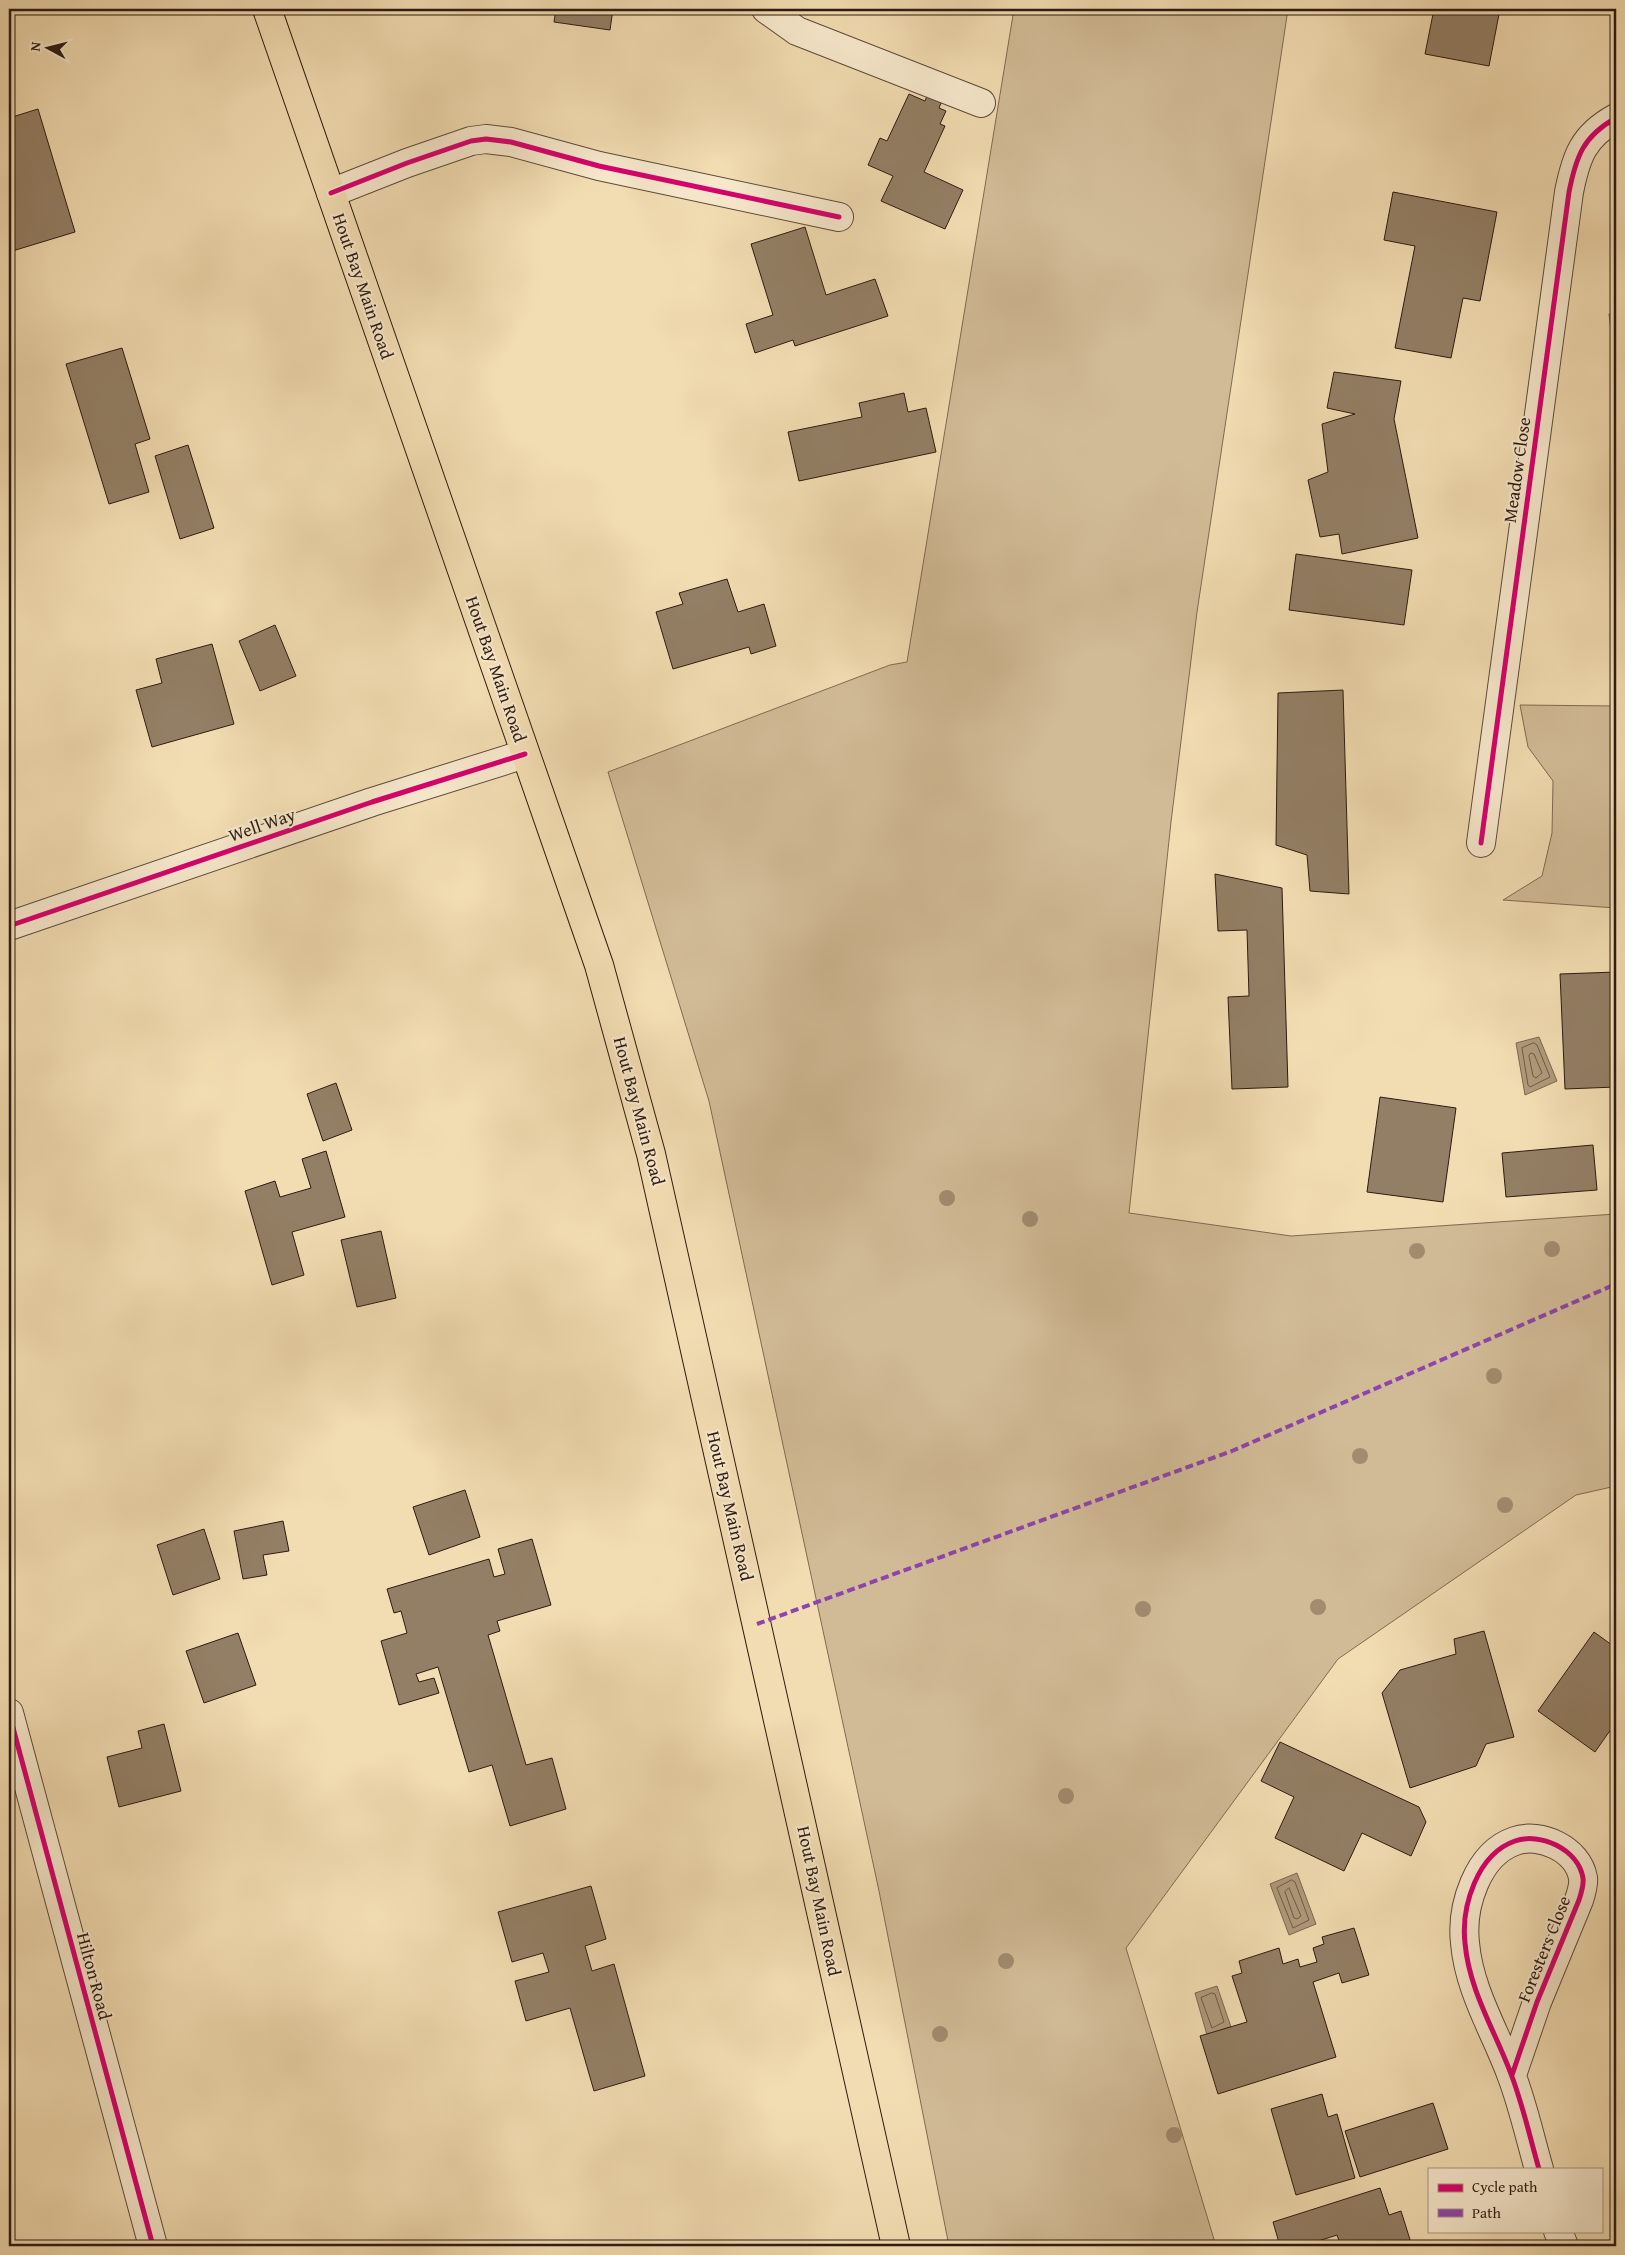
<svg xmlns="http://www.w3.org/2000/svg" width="1625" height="2255" font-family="'Gentium Book Plus',serif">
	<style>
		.green { fill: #d1bb96; stroke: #7f6b54 }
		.water { fill: #af9a7b; stroke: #7b6751 }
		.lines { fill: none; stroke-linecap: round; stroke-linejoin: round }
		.shore { stroke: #6e5a46; stroke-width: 1 }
		.building { fill: #937f65; stroke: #2d1b12 }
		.street-casing { stroke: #5e4b3a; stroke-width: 30 }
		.primary-casing { stroke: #2d1b12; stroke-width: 30 }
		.street { stroke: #f7e8cc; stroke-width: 28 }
		.primary { stroke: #f2dcb1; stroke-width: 28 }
		.quiet { stroke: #8e44ad; stroke-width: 4; stroke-dasharray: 8 4; stroke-linecap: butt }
		.cycleway-casing { stroke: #f7e8cc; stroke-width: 8 }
		.cycleway { stroke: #d6006c; stroke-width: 5 }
		.tree { fill: #a18c70 }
		.labels { text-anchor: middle; stroke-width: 4; stroke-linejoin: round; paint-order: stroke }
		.street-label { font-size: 18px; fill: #2d1b12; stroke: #f7e8cc }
	</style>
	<rect width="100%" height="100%" fill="#f2dcb1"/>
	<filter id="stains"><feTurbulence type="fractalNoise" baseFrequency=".004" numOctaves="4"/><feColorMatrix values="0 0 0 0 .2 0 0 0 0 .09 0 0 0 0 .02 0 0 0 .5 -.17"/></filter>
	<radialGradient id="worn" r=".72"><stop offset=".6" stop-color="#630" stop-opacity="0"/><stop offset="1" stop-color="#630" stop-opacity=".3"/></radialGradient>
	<g class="green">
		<polygon points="1014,9 1288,9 1197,612 1171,822 1129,1213 1291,1236 1616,1214 1616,1486 1576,1495 1338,1659 1126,1948 1216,2246 949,2246 879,1891 709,1101 608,772 890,665 907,662"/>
		<polygon points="1520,705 1616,706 1616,908 1503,900 1542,876 1552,833 1553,781 1528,747"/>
	</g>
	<g class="water">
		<polygon points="1616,313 1616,363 1615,363 1609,314"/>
		<polygon points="1539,1037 1557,1081 1525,1095 1516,1043"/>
		<polygon points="1297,1873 1316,1924 1289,1935 1270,1884"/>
		<polygon points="1217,1986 1231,2027 1207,2035 1195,1993"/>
	</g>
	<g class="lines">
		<g class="shore">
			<polygon points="1534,1043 1537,1045 1550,1077 1530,1087 1528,1085 1522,1048"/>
			<polygon points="1531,1053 1534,1054 1542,1073 1536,1078 1533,1076 1529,1056"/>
			<polygon points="1292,1880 1295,1882 1309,1920 1293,1928 1277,1888"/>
			<polygon points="1289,1888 1301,1916 1297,1919 1294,1918 1285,1892"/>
			<polygon points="1212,1993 1215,1994 1224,2022 1212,2028 1201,1998"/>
		</g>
	</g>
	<g class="building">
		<polygon points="556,9 613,9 610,30 554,22"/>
		<polygon points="1434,9 1500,9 1489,66 1425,54"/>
		<polygon points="929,91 943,98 939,108 946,111 940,124 945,126 924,172 963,190 945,229 881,201 893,176 868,165 880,138 887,141 909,94 925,101"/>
		<polygon points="38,109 75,232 9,252 9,118"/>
		<polygon points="1393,192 1497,212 1480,301 1463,298 1451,358 1395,348 1415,246 1384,240"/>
		<polygon points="805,227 826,295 875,279 888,316 795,346 793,340 755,353 746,324 773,315 751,244"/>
		<polygon points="122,348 150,439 135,444 149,492 109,504 66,364"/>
		<polygon points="1334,372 1401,381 1394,419 1418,538 1342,554 1339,534 1320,537 1308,480 1328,472 1322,424 1355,414 1327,408"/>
		<polygon points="904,393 908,412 926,408 936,452 799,481 788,432 862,417 859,403"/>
		<polygon points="188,445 214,528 180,539 155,456"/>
		<polygon points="1296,554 1412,570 1404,625 1289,610"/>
		<polygon points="727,579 738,612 764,604 776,646 751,654 749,647 673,669 656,612 683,604 679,593"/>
		<polygon points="275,625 296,676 260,691 239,641"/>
		<polygon points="212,644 234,724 152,747 136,690 162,683 156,659"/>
		<polygon points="1343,690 1349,894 1310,891 1307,855 1276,845 1278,693"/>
		<polygon points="1215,874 1282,888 1288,1087 1232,1089 1228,997 1249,996 1247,930 1218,931"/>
		<polygon points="1616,972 1616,1087 1565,1089 1560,974"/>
		<polygon points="336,1083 352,1130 323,1141 307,1094"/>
		<polygon points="1380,1097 1456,1108 1443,1202 1367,1192"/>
		<polygon points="1593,1145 1597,1190 1506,1197 1502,1153"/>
		<polygon points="326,1151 345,1217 292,1232 304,1275 272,1285 245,1191 275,1181 280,1197 311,1188 302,1159"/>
		<polygon points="381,1231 396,1298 357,1307 341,1240"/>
		<polygon points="465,1490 480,1537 429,1555 413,1507"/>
		<polygon points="283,1521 289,1551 263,1555 267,1575 243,1579 234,1531"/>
		<polygon points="204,1529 220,1579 173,1595 157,1545"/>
		<polygon points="532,1539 551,1605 497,1621 500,1631 488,1635 526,1765 552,1758 566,1809 510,1826 492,1765 469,1772 438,1667 416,1674 419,1682 434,1678 439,1693 399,1705 381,1641 407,1633 401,1611 394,1613 387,1589 489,1559 494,1577 505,1574 498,1549"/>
		<polygon points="1484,1631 1514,1737 1486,1744 1476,1766 1410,1788 1382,1693 1400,1670 1456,1654 1454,1639"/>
		<polygon points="1594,1632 1616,1648 1616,1722 1595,1752 1538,1711"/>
		<polygon points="238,1633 256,1685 204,1703 186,1651"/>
		<polygon points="164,1724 181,1791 119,1807 107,1757 142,1748 138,1731"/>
		<polygon points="1280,1742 1419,1807 1426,1822 1411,1856 1362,1833 1344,1871 1275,1838 1294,1797 1261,1781"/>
		<polygon points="591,1886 606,1939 585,1946 592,1971 614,1964 645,2076 594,2091 570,2008 526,2021 515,1981 549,1972 543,1953 512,1962 498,1912"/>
		<polygon points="1354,1928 1369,1975 1342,1983 1339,1973 1313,1982 1336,2057 1218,2094 1200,2036 1247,2022 1232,1976 1242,1973 1239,1961 1279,1948 1283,1964 1298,1959 1300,1967 1317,1962 1313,1948 1324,1944 1322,1937"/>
		<polygon points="1322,2094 1328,2117 1337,2114 1355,2178 1296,2195 1271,2109"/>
		<polygon points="1433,2103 1448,2149 1360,2177 1345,2131"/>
		<polygon points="1380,2188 1389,2215 1401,2211 1412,2246 1341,2246 1337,2235 1312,2243 1313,2246 1280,2246 1273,2222"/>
	</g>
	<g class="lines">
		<defs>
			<g id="street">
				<polyline points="766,9 797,31 981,103"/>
				<polyline points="331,193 407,163 471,141 486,139 511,142 599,166 839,217"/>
				<path d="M1481 843 1569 192C1576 157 1583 136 1616 118"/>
				<polyline points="9,926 372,802 525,754"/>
				<polyline points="9,1713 153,2246"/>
				<path d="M1512 2075 1537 2002 1579 1900C1581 1894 1584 1885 1583 1878 1578 1849 1540 1832 1515 1841 1477 1854 1461 1907 1465 1943 1469 1990 1495 2031 1511 2074 1523 2105 1530 2138 1539 2169"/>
				<polyline points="1558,2231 1564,2246"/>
			</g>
			<polyline id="primary" points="267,9 599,965 651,1154 896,2246"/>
		</defs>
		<use href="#street" class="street-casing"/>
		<use href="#primary" class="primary-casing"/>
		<use href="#street" class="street"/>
		<use href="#primary" class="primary"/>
		<polyline class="quiet" points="757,1624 1232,1451 1616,1284"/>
		<defs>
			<g id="cycleway">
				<polyline points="331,193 407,163 471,141 486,139 511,142 599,166 839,217"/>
				<path d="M1481 843 1569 192C1576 157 1583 136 1616 118"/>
				<polyline points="9,926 372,802 525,754"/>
				<polyline points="9,1713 153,2246"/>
				<path d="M1512 2075 1537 2002 1579 1900C1581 1894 1584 1885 1583 1878 1578 1849 1540 1832 1515 1841 1477 1854 1461 1907 1465 1943 1469 1990 1495 2031 1511 2074 1523 2105 1530 2138 1539 2169"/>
			</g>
		</defs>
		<use href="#cycleway" class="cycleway-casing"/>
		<use href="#cycleway" class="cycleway"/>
	</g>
	<g class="tree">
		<circle cx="947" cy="1198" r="8"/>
		<circle cx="1030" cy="1219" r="8"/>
		<circle cx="1552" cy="1249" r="8"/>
		<circle cx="1417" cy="1251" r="8"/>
		<circle cx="1494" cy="1376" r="8"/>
		<circle cx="1360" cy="1456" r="8"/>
		<circle cx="1505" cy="1505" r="8"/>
		<circle cx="1318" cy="1607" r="8"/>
		<circle cx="1143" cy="1609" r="8"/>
		<circle cx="1066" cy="1796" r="8"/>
		<circle cx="1006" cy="1961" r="8"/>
		<circle cx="940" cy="2034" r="8"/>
		<circle cx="1174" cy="2135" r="8"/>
	</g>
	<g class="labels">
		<g class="street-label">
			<text transform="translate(363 286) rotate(71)" y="6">Hout Bay Main Road</text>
			<text transform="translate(1517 470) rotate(-82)" y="6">Meadow Close</text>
			<text transform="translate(496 669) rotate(71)" y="6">Hout Bay Main Road</text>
			<text transform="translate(262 825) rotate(-19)" y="6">Well Way</text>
			<text transform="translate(639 1111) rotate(75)" y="6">Hout Bay Main Road</text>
			<text transform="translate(730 1506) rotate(77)" y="6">Hout Bay Main Road</text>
			<text transform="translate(819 1901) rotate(78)" y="6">Hout Bay Main Road</text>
			<text transform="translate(1544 1949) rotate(-68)" y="6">Foresters Close</text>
			<text transform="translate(94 1976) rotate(75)" y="6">Hilton Road</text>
		</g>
	</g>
	<rect width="1625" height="2255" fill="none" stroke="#f2dcb1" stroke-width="30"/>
	<rect x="10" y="10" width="1605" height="2235" fill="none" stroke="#2d1b12" stroke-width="2.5"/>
	<rect x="15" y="15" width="1595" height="2225" fill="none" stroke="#2d1b12"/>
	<rect x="1428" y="2168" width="175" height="65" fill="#f7e8cc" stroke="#a69682"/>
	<rect x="1438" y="2184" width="25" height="8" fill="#d6006c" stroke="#a69682"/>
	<text x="1472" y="2192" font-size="15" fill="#2d1b12">Cycle path</text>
	<rect x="1438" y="2209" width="25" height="8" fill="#8e44ad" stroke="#a69682"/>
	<text x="1472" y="2218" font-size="15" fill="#2d1b12">Path</text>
	<g transform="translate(48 48) rotate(277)" stroke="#f7e8cc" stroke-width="4" paint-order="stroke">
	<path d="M0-4L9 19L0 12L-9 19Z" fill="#2d1b12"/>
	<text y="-8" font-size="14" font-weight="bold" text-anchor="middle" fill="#2d1b12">N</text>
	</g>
	<rect width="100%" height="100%" filter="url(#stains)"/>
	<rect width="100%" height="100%" fill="url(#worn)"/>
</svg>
